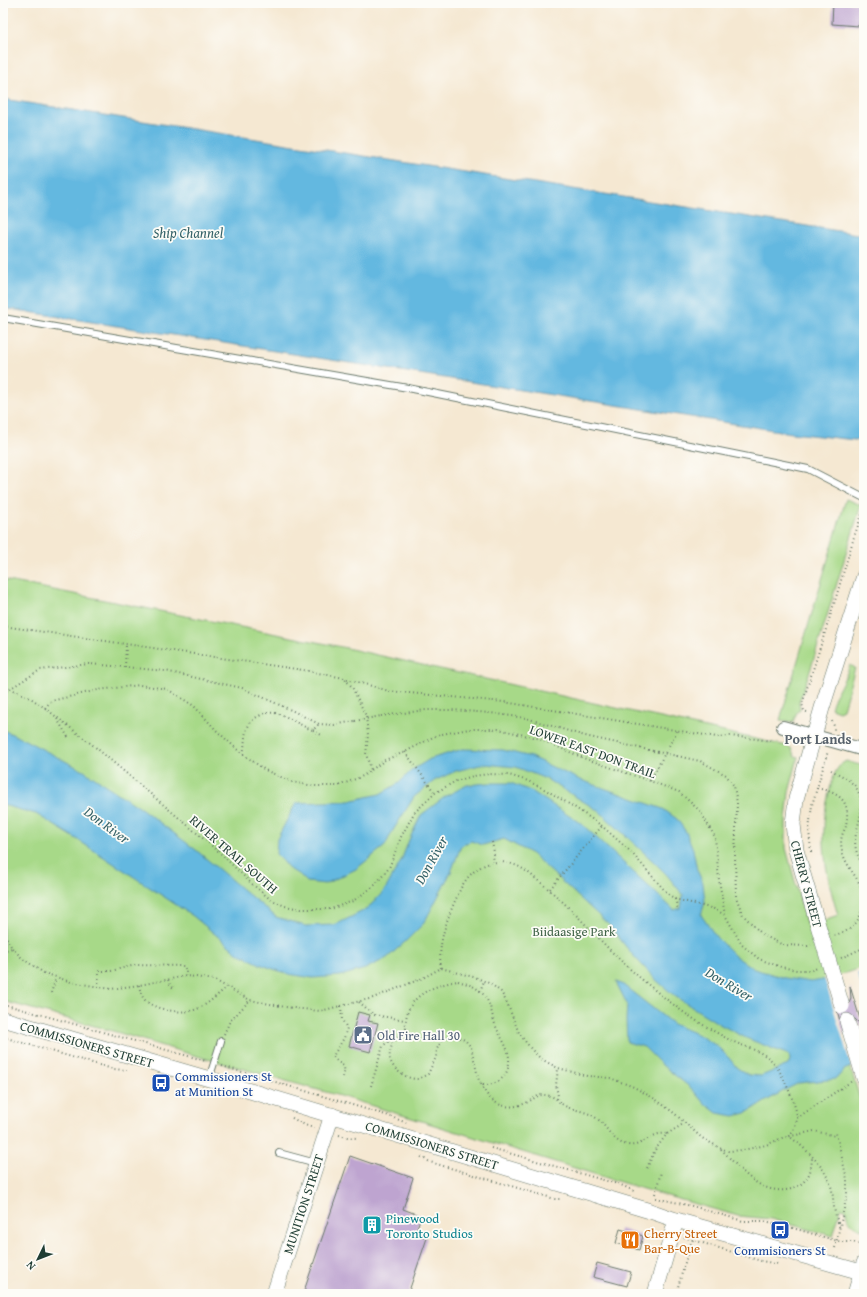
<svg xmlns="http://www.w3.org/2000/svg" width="867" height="1297" font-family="'Gentium Book Plus',serif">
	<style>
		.green { fill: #a7d988; stroke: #638b5e }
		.water { fill: #64b8e0; stroke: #427a8a }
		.pier { fill: #f5e8d2 }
		.building { fill: #bea4d0 }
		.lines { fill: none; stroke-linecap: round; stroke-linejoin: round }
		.service-casing { stroke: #6a796b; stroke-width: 8 }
		.minor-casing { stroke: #6a796b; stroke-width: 14 }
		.tertiary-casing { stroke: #6a796b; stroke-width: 16 }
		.path { stroke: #6a796b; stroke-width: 2; stroke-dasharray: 1 3; stroke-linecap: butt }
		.service { stroke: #fff; stroke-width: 6 }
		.minor { stroke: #fff; stroke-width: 12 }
		.tertiary { stroke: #fff; stroke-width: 15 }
		.tertiary-bridge-casing { stroke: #6a796b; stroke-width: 16; stroke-linecap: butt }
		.path-bridge { stroke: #6a796b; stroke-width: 2; stroke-dasharray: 1 3; stroke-linecap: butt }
		.tertiary-bridge { stroke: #fff; stroke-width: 15 }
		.labels { text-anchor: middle; stroke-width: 3.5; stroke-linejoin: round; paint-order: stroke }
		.street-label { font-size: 13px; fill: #1f3d34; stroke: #fdfcf7 }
		.park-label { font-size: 13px; fill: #416449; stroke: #fdfcf7 }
		.service-label { font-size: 13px; fill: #4e5e75; stroke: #fdfcf7; text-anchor: start }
		.transit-label { font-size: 13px; fill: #164399; stroke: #fdfcf7; text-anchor: start }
		.culture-label { font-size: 13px; fill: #0d838f; stroke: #fdfcf7; text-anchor: start }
		.food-label { font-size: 13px; fill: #c56008; stroke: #fdfcf7; text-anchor: start }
		.water-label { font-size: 14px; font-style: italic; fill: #346268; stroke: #fdfcf7 }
		.neighbourhood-label { font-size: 14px; font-weight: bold; fill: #57616b; stroke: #fdfcf7 }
	</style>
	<rect width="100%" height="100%" fill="#fdfcf7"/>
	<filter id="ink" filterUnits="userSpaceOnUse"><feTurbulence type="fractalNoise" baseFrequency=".025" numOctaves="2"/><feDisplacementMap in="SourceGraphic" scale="8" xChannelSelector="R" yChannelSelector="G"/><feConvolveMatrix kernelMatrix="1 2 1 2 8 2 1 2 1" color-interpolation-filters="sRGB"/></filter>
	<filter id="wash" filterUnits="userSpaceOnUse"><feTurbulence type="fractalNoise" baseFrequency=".012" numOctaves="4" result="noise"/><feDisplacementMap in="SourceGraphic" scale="16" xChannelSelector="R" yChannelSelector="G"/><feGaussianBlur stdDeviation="0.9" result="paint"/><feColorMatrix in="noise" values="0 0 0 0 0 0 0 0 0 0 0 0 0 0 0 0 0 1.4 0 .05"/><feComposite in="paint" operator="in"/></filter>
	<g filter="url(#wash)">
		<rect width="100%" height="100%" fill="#f5e8d2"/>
		<g class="green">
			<polygon points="846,499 861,505 811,668 799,702 800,710 797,712 793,722 780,720"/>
			<path d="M3 580 337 646 787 746 791 748 795 757 798 758 789 792 786 820V848L807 926 838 915C825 874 818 832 830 789 833 777 835 767 846 761L864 766V967L824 981 864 1112V1219L862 1229C852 1226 846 1220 846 1209L841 1208 833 1236 771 1219 738 1216 643 1189 340 1096 186 1053 116 1032 3 1001Z"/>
			<path d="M850 665 854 667 855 668 843 709 839 711 831 708C835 693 845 680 850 665Z"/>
		</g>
		<g class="water">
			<polygon points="3,99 864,235 864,441 792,433 3,308"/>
			<polygon points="3,730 23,739 84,771 142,809 196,850 248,894 276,917 305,926 335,925 367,909 385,890 401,861 409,840 421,815 446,796 467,785 488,783 511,783 533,792 583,825 674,910 681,908 683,895 667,875 654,862 599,811 546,779 516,767 484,764 456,771 434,781 414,797 392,832 385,846 356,869 325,884 307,882 299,874 290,870 283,861 276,854 277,839 296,803 349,801 380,794 399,783 412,770 430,759 463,749 503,750 531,757 578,779 663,809 677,819 686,832 693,849 697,870 703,883 705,902 701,915 717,938 735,956 754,969 785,978 811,982 857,974 864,971 864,1061 844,1070 836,1079 799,1083 785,1090 746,1113 734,1116 717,1113 703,1102 691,1088 662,1065 644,1047 627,1042 626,1020 627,1004 616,982 622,984 673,1024 699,1035 717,1046 729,1058 737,1068 749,1075 761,1076 788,1065 790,1060 789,1055 746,1038 721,1025 676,997 656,980 631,953 609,925 532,854 504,839 483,845 471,841 461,846 451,872 424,923 406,941 387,958 365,969 340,976 313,978 288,974 262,965 238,953 193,916 75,838 36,814 3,805"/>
		</g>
		<polygon class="pier" points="864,969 864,971 857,974 864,993 864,1063 852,1069 824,977 856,972"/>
		<g id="blocks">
			<g class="building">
				<polygon points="833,3 861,3 859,26 832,24"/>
				<polygon points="850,986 864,1032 859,1023 855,1019 851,1018 844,1035 832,993 848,1005 851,999"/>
				<polygon points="358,1012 370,1015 368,1021 378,1023 370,1052 349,1046"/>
				<polygon points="350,1156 413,1178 403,1209 421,1216 415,1234 427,1238 408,1294 303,1294"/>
				<polygon points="620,1229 643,1236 639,1250 616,1243"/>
				<polygon points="597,1263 631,1272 627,1286 593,1277"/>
			</g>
		</g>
	</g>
	<g filter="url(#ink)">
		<use href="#blocks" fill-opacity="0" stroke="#6a796b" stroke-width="1"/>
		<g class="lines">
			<defs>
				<g id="service">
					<polyline points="3,318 408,388 808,469 864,498"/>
					<polyline points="209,1079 221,1041"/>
					<polyline points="279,1153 316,1163"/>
				</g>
				<polyline id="minor" points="783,727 864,750"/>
				<g id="tertiary">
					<polyline points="817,922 796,850 793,824 796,799 822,708 864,576"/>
					<polyline points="3,1019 230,1085 650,1211 676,1220 861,1272"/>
					<polyline points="847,1021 864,1078"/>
					<polyline points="274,1294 332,1115"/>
					<polyline points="655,1294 676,1220"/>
					<polyline points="855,1294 864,1263"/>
				</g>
			</defs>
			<use href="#service" class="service-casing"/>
			<use href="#minor" class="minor-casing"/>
			<use href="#tertiary" class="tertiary-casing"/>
			<g class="path">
				<polyline points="3,626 303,670 344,678 389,691 504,702 717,737 730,736 773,741"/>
				<polyline points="125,667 126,645"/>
				<polyline points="345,679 352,687 366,716 368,735 366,754 371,770"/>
				<polyline points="3,685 32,699 45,708 94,746 218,851 252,884 270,899 285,906 301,909 331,909 353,901 374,886 389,868 401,837 414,813 435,793 456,781 473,776 489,774 509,775 528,781 546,790 574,807 602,826 630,851 668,894 675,899 714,909 725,915"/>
				<polyline points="3,693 40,670 89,664 125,667 165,671 242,688 291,710 319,724 334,725 355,721"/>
				<polyline points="45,708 51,701 98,690 140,685 167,689 194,706 217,731 240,752 265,770 292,782 314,786 338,786 363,776 385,760 405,752 437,735 469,729 498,729 537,738 586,759 650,781 679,792 700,811 715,837 719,880 725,915 742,945 759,959 781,967 797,970 813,970 817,968"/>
				<polyline points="807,712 804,711 802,704 834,604 854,537 864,509"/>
				<polyline points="381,716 426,710 452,710 490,713 526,718 585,736 653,751"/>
				<polyline points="57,719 68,737"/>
				<polyline points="832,721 834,726 834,730"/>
				<polyline points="313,730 323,736"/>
				<polyline points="405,752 435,793"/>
				<path d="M243 754C245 747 244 739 246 732 248 725 252 719 259 716 279 705 295 725 313 730L319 724"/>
				<polyline points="677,756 700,761 726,775 734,786 737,803 735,856 736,897 743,915 763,935 783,945 808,946 811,945"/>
				<path d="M831 770C838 774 846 777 852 783 856 786 858 791 860 796 867 824 843 837 864 866"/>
				<polyline points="650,781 677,731"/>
				<path d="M817 788C839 793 851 800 846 825 846 828 844 830 843 833 840 840 841 847 843 854 847 867 858 878 862 889 866 902 861 920 851 928 846 932 839 933 834 936"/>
				<polyline points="492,842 494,852 493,862"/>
				<polyline points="811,852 809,830 812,805 828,751"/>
				<polyline points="550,889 602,826"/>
				<polyline points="675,899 678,909"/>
				<polyline points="3,931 12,948 3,951"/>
				<polyline points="12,948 23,959 44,973 71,982 111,989 139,985 186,976 196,977 214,980 227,987 250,1000 285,1007 320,1011 373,998 423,978 441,968 477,978 491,984 501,992 507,1003 519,1033 531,1049 541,1059 558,1068 587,1076 610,1078 634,1087 655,1099 674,1113 702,1138 720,1148 728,1151 743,1150 766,1145 782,1138 814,1131 836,1136"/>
				<polyline points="841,958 861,949 864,946"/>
				<path d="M441 968C437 941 449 914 460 890 468 872 487 858 508 863 519 865 528 872 536 879 566 902 590 930 617 957 635 974 654 990 674 1005 689 1017 711 1030 728 1039 744 1048 766 1050 777 1067 784 1078 796 1104 797 1117 797 1123 793 1131 789 1136 806 1149 824 1165 831 1186 833 1193 833 1200 834 1207 835 1215 838 1222 840 1229"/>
				<polyline points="168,980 170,984 174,989"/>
				<path d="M458 981C468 984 475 986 482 993 491 1002 491 1013 495 1024 498 1033 504 1041 507 1049 514 1068 503 1086 483 1085L479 1081 471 1047 465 1040 456 1036 448 1037 442 1040 437 1049 436 1057 428 1074 418 1079C407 1079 393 1071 390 1059 389 1054 391 1048 393 1042L401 1035 406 1028C403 997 433 985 458 981Z"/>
				<path d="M139 985C140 990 141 995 144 999 153 1010 182 1014 194 1010 207 1006 217 995 227 987"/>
				<polyline points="98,987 99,971 111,971 135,965 184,966 186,971 186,976"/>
				<polyline points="480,991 484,981"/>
				<polyline points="51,993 56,978"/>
				<polyline points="359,1002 374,1015 405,1020"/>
				<polyline points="3,1004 206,1061"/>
				<path d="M341 1006 342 1020 347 1028 344 1038 333 1056C338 1066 348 1062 343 1077"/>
				<polyline points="406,1028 408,1033 426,1040 437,1038 442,1040"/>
				<polyline points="224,1034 230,1021 250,1000"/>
				<polyline points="408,1034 411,1039"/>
				<polyline points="3,1037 113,1069 127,1070"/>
				<polyline points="222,1066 389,1116 407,1123"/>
				<path d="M481 1084C490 1105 507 1112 528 1102 537 1097 539 1093 550 1096 557 1098 559 1103 565 1106 575 1111 588 1111 596 1118 608 1126 611 1142 628 1145 643 1148 650 1131 667 1134"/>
				<polyline points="371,1086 383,1046 391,1039 399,1036"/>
				<polyline points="557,1099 558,1096 556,1085 558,1069"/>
				<polyline points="292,1118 305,1125 314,1128"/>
				<polyline points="797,1118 852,1081"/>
				<polyline points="339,1135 347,1137 356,1138"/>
				<polyline points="491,1148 621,1185 634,1191"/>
				<path d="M721 1149C733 1161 743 1174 757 1183 774 1194 801 1194 810 1172 811 1167 812 1162 812 1157"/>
				<polyline points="421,1157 430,1162 555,1199 562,1199"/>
				<polyline points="647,1168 655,1150 667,1134 685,1123"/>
				<polyline points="655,1194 661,1172"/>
				<polyline points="656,1198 692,1206 743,1221 763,1221 779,1224 841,1242 853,1242 864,1246"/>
				<polyline points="684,1237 761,1261 779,1264"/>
				<polyline points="835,1248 847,1195 847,1179 836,1133"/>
				<polyline points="676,1294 690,1245 693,1240"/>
			</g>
			<use href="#service" class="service"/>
			<use href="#minor" class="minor"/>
			<use href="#tertiary" class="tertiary"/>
			<defs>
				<polyline id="tertiary-bridge" points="817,922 842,1006"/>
			</defs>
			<use href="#tertiary-bridge" class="tertiary-bridge-casing"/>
			<g class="path-bridge">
				<polyline points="355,721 381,716"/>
				<polyline points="653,751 677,756"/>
			</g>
			<use href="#tertiary-bridge" class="tertiary-bridge"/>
		</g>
	</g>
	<defs>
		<symbol id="civic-square" viewBox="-11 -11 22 22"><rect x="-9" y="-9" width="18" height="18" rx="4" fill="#5c6f8a" stroke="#fdfcf7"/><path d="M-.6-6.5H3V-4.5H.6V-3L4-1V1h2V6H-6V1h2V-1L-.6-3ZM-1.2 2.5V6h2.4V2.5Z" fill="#fff"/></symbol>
		<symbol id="bus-square" viewBox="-11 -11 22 22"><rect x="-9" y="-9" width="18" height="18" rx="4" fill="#1a4fb4" stroke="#fdfcf7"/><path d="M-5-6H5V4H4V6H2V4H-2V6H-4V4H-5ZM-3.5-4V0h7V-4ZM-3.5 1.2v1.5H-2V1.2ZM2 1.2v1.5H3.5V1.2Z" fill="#fff"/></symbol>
		<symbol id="building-square" viewBox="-11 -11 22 22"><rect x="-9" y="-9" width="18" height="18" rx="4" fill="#0f9aa8" stroke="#fdfcf7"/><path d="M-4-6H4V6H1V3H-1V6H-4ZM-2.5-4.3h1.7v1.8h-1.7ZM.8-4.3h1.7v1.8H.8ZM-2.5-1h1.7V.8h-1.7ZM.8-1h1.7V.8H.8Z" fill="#fff"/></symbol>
		<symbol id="restaurant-square" viewBox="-11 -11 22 22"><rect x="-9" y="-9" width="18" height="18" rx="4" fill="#e8710a" stroke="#fdfcf7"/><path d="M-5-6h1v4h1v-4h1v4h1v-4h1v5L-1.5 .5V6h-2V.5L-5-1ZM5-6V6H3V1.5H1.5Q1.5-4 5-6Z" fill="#fff"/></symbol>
	</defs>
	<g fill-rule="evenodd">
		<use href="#civic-square" x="352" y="1024" width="22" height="22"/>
		<use href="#bus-square" x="150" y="1072" width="22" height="22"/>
		<use href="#building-square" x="361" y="1214" width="22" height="22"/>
		<use href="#bus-square" x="769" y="1219" width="22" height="22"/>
		<use href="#restaurant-square" x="619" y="1229" width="22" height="22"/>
	</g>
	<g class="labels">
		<g class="street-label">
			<text transform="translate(593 751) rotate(20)" y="5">LOWER EAST DON TRAIL</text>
			<text transform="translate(234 854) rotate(41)" y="5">RIVER TRAIL SOUTH</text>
			<text transform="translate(807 884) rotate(75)" y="5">CHERRY STREET</text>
			<text transform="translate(87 1044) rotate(16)" y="5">COMMISSIONERS STREET</text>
			<text transform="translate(432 1145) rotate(17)" y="5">COMMISSIONERS STREET</text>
			<text transform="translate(303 1204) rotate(-72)" y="5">MUNITION STREET</text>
		</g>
		<g class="park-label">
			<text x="574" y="936">Biidaasige Park</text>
		</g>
		<g class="service-label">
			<text x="377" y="1040">Old Fire Hall 30</text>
		</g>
		<g class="transit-label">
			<text x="175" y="1081">Commissioners St<tspan x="175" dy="15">at Munition St</tspan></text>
			<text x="780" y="1255" text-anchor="middle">Commisioners St</text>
		</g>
		<g class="culture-label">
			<text x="386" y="1223">Pinewood<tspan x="386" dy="15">Toronto Studios</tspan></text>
		</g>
		<g class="food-label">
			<text x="644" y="1238">Cherry Street<tspan x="644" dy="15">Bar-B-Que</tspan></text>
		</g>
		<g class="water-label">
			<text x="188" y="238">Ship Channel</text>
			<text transform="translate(107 825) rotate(36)" y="5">Don River</text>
			<text transform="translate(431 860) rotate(-61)" y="5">Don River</text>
			<text transform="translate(729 984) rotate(31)" y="5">Don River</text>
		</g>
		<g class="neighbourhood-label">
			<text x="818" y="744">Port Lands</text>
		</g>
	</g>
	<rect width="867" height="1297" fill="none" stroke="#fdfcf7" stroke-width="16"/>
	<g transform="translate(38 1259) rotate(227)" stroke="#fdfcf7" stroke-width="3" paint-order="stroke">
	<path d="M0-3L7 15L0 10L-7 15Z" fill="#1f3d34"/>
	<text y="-6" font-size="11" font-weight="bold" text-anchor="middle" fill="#1f3d34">N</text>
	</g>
</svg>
